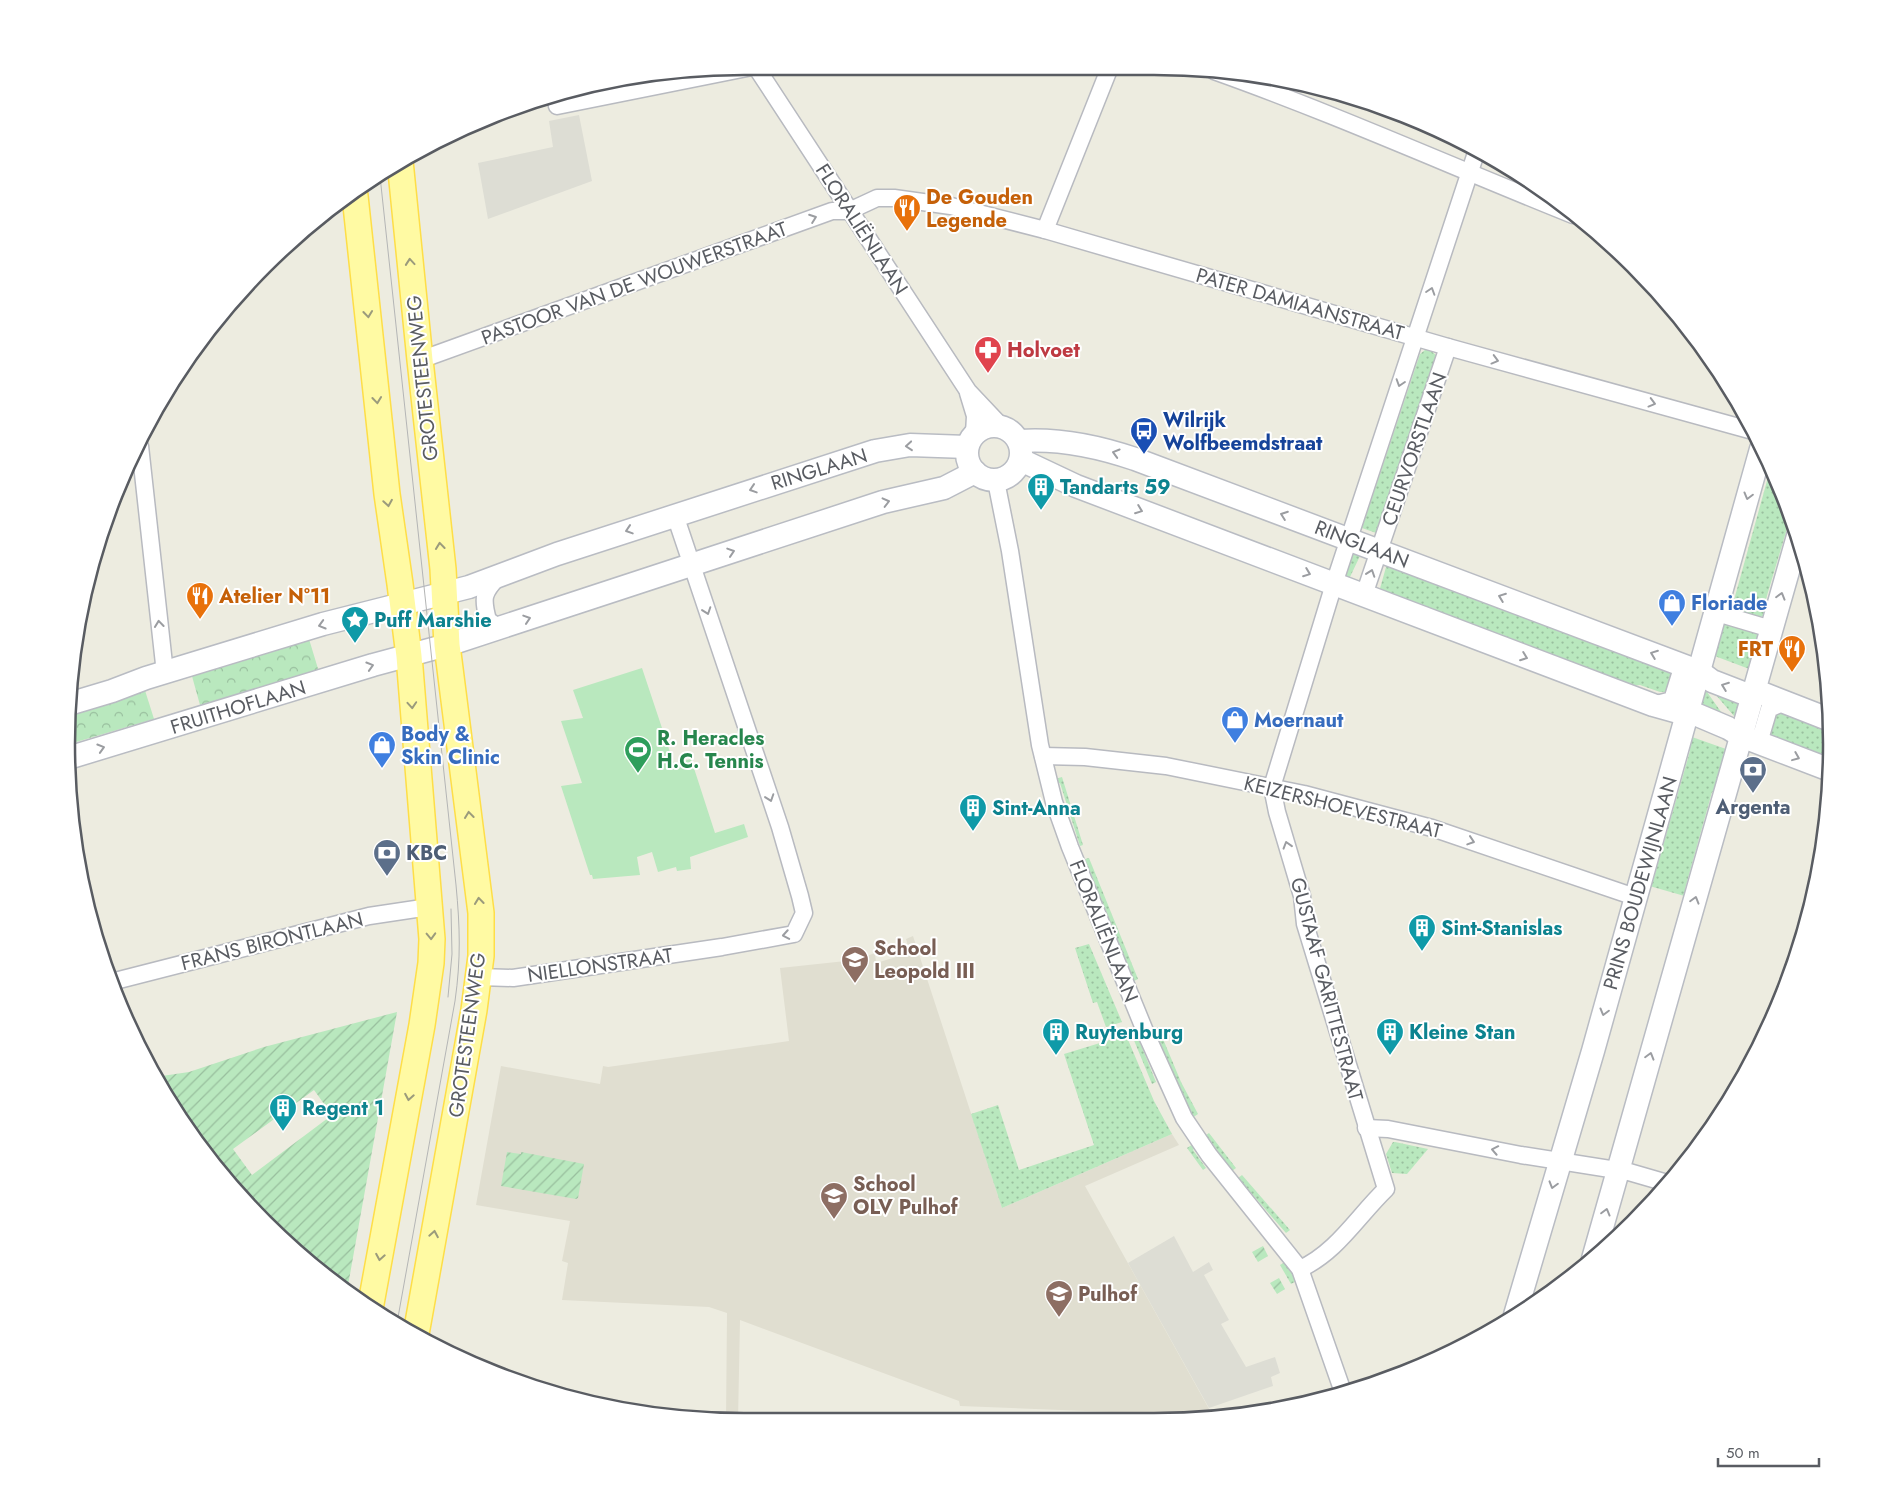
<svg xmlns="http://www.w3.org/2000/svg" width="1898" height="1488" font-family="Jost,sans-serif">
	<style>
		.industrial { fill: #ddddd4 }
		.education { fill: #e0ded0 }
		.grass { fill: url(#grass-dots) }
		.forest { fill: url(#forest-crowns) }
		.garden { fill: url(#garden-furrows); fill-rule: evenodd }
		.pitch { fill: #b9e8be }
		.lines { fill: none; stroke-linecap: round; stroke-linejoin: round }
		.street-casing { stroke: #b8bac0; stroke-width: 19 }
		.secondary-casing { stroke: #b9bcc3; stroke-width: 25 }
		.primary-casing { stroke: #fede48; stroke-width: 28 }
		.street { stroke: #fff; stroke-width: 16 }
		.secondary { stroke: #fff; stroke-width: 22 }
		.primary { stroke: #fffaa3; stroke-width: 25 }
		.tram { stroke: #b4b5b5; stroke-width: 1 }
		.oneway { stroke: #9b9da1 }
		.oneway2 { stroke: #9b9b7c }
		.labels { text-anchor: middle; stroke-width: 4; stroke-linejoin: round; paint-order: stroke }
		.food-label { font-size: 20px; font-weight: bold; fill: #c56008; stroke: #fff; text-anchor: start }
		.street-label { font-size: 20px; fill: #595c62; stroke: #fff }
		.health-label { font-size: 20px; font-weight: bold; fill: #be3a42; stroke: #fff; text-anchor: start }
		.transit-label { font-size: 20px; font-weight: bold; fill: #164399; stroke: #fff; text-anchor: start }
		.culture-label { font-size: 20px; font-weight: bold; fill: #0d838f; stroke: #fff; text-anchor: start }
		.shop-label { font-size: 20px; font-weight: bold; fill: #366cbe; stroke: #fff; text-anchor: start }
		.leisure-label { font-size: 20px; font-weight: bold; fill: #27864d; stroke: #fff; text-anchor: start }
		.service-label { font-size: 20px; font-weight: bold; fill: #4e5e75; stroke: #fff }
		.education-label { font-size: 20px; font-weight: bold; fill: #785e54; stroke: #fff; text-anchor: start }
		.rim { fill: none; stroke: #595c62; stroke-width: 2.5 }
	</style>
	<defs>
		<pattern id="grass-dots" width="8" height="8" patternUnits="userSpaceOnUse" patternTransform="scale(1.25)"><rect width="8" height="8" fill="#b9e8be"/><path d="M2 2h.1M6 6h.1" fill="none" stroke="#99bf9e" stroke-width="1.8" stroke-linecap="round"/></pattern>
		<pattern id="forest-crowns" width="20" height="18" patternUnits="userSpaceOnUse" patternTransform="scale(1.25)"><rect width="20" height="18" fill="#b9e8be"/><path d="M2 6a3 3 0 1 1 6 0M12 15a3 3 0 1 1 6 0" fill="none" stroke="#99bf9e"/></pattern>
		<pattern id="garden-furrows" width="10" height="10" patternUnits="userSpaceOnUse" patternTransform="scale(1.25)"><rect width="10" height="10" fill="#b9e8be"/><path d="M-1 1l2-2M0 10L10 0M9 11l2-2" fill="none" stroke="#99bf9e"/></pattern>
	</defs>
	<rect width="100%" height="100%" fill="#edece0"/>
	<g class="industrial">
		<polygon points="579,115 592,181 488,219 478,163 553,147 549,121"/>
		<polygon points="1174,1236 1193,1272 1209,1262 1213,1270 1204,1275 1229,1320 1221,1324 1246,1367 1275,1357 1280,1373 1271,1377 1273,1386 1209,1408 1128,1263"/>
	</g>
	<polygon class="education" points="913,936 1002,1208 1172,1134 1179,1145 1085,1186 1213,1416 960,1406 959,1401 740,1320 738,1421 726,1420 727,1313 709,1307 562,1300 568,1263 562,1261 570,1221 476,1205 501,1066 600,1084 603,1066 608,1067 789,1041 780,968 855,960 875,953 876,963 910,953 906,939"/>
	<g class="grass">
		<polygon points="1425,350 1430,350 1437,356 1379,534 1362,528 1420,354"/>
		<path d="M1770 470 1791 515 1763 609 1768 611C1760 624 1743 613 1731 609L1729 599 1734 600Z"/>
		<polygon points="1354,552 1360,554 1360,556 1349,579 1345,576"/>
		<polygon points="1388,560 1666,667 1674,675 1669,692 1660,692 1640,685 1626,687 1379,592"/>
		<polygon points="1722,620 1763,633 1752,670 1712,655"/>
		<polygon points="1706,688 1707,692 1724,716 1704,711 1699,699"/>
		<polygon points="1715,694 1740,703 1734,721 1734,716"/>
		<polygon points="1779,711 1828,726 1830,764 1769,739 1771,718"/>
		<polygon points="1692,737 1726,749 1718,793 1712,792 1685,889 1690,891 1688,897 1646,885 1647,879 1653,881 1690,751 1686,749"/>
		<polygon points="1062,777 1083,845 1080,846 1060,783 1057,784 1055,779"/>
		<polygon points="1089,858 1138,979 1134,981 1085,859"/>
		<polygon points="1089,944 1122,1022 1106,1027 1097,1002 1093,1003 1075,948"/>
		<polygon points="1158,1027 1181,1082 1198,1114 1192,1118 1190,1114 1192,1113 1182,1094 1156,1033 1152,1034 1151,1030"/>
		<polygon points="1126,1035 1154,1101 1172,1134 1002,1208 971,1114 998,1105 1019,1170 1094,1145 1064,1054"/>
		<polygon points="1140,1035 1142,1038 1139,1040 1156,1082 1152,1084 1133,1038"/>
		<polygon points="1209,1133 1236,1168 1232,1171 1209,1139 1206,1141 1203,1137"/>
		<polygon points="1393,1142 1395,1142 1428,1149 1407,1174 1392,1173 1386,1154"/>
		<polygon points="1193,1144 1195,1147 1193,1150 1206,1168 1203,1170 1187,1148"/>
		<polygon points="1242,1175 1290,1230 1286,1233 1238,1178"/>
		<polygon points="1287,1261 1298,1280 1291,1284 1280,1265"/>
	</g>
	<g class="forest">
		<polygon points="309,639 319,672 267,691 260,687 200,705 190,669"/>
		<polygon points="143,684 154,719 66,745 71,711"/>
	</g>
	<g class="garden">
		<path d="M397 1012 347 1291 265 1223 157 1083 155 1077 189 1072 264 1047ZM314 1090 332 1115 252 1175 233 1149Z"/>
		<polygon points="507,1152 521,1154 521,1152 584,1164 578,1198 576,1199 501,1186"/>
		<polygon points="1263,1246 1268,1256 1258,1262 1252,1252"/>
		<polygon points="1279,1278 1285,1289 1277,1294 1270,1283"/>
	</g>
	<polygon class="pitch" points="642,668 674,764 691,759 715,833 744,824 748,837 690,857 691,869 677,871 676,867 658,872 652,852 637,857 640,875 593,879 592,875 590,875 561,786 582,783 561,721 583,718 573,690"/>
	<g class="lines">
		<defs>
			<g id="street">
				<polyline points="756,67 968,391 1001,426"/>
				<path d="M1214 71C1335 114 1453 167 1573 215"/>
				<polyline points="555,95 557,106 757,66"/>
				<polyline points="1045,230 1110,67"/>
				<polyline points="420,360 832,211 849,211 877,198 894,198 951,206 1045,230 1448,347 1753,431"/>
				<polyline points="968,393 975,416 974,434"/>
				<polyline points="140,446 165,673"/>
				<polyline points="996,481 1010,551 1040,745 1054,802 1070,847 1147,1036 1184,1118 1209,1155 1300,1269 1343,1392"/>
				<path d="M498 577C483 593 482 598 488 620L499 628"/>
				<polyline points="1364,595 1448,347"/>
				<polyline points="1717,613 1771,629"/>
				<polyline points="1653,705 1672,700 1681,671 1678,663"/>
				<polyline points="1763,744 1761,736 1769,709 1784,702"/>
				<polyline points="1043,756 1085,757 1166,766 1304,794 1432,828 1635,897"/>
				<polyline points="479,977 513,978 722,947 794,934 804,913 800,896 780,827 675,515"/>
				<polyline points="115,981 369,916 429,907"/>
				<polyline points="1366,1128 1388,1129 1521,1155 1629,1172 1667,1183"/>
				<path d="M1300 1269C1337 1252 1357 1217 1386 1189L1305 924 1302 896 1277 812 1272 787 1334 584 1477 150"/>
			</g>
			<g id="secondary">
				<circle cx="994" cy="453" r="27"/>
				<path d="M1019 441C1059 438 1097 446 1135 459L1690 668 1700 672 1712 681 1743 693 1764 694 1828 719"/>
				<polyline points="1021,460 1076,486 1653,705 1678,712 1695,714 1728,728 1741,736 1830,770"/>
				<polyline points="72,703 112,691 146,678 323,624 469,587 557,554 875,451 910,445 967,447"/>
				<polyline points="68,758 373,665 447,645 883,502 944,488 975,472"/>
				<polyline points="1593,1259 1798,536"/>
				<polyline points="1515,1315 1593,1051 1761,449"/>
			</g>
			<g id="primary">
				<polyline points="400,161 420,360 443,569 447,645 481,913 481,956 474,1010 416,1334"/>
				<polyline points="355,196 387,494 400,584 409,656 432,939 431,963 422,1025 370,1309"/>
			</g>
		</defs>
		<use href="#street" class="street-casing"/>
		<use href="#secondary" class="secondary-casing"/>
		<use href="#primary" class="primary-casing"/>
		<use href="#street" class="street"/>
		<use href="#secondary" class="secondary"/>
		<use href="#primary" class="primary"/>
		<g class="tram">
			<path d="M380 176 456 885C460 927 461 959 455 1001L397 1323"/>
			<polyline points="448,997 452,954 451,909"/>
		</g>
	</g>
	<defs><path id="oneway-chevron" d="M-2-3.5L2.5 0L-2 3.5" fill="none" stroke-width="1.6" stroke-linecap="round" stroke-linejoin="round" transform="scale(1.25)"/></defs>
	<g class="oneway">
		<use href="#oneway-chevron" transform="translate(813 218) rotate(-20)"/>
		<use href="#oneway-chevron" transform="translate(1431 291) rotate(-72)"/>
		<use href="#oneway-chevron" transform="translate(1495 360) rotate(15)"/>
		<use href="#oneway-chevron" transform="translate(1400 383) rotate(108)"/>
		<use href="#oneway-chevron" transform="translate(1652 403) rotate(15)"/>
		<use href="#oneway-chevron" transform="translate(909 446) rotate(175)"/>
		<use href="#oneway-chevron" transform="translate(1116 453) rotate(-164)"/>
		<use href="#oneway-chevron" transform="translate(753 489) rotate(162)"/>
		<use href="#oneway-chevron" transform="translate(1748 496) rotate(105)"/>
		<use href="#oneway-chevron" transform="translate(886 502) rotate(-14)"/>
		<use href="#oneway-chevron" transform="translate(1139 510) rotate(21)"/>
		<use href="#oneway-chevron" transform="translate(1284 515) rotate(-160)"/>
		<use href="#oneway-chevron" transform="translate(629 530) rotate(162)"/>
		<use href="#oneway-chevron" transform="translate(731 552) rotate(-18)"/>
		<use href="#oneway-chevron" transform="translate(1307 573) rotate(21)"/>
		<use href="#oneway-chevron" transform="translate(1371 573) rotate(-71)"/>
		<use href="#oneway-chevron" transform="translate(1781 596) rotate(-74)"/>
		<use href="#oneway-chevron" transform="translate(1502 597) rotate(-159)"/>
		<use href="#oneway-chevron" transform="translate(707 611) rotate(71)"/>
		<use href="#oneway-chevron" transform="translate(527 619) rotate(-18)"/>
		<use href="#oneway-chevron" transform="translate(159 624) rotate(-96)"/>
		<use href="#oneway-chevron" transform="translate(322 625) rotate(164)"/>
		<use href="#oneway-chevron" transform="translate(1654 654) rotate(-159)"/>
		<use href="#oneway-chevron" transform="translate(1524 657) rotate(21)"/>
		<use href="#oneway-chevron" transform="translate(370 666) rotate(-17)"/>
		<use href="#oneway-chevron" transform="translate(1725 686) rotate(-159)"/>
		<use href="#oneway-chevron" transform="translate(101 748) rotate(-17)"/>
		<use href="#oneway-chevron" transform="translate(1796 757) rotate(22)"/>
		<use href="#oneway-chevron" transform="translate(770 798) rotate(71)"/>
		<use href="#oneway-chevron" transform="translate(1471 841) rotate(18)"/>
		<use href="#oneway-chevron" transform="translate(1287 845) rotate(-107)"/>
		<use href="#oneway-chevron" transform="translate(1695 900) rotate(-74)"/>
		<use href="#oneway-chevron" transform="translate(786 935) rotate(170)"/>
		<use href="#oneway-chevron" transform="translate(1604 1012) rotate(105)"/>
		<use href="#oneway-chevron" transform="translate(1650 1056) rotate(-74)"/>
		<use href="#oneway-chevron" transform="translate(1495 1150) rotate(-169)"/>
		<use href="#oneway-chevron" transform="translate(1553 1185) rotate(106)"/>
		<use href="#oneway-chevron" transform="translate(1606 1212) rotate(-75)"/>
	</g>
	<g class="oneway2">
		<use href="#oneway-chevron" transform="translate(410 262) rotate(-95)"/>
		<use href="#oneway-chevron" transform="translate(368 314) rotate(84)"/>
		<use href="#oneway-chevron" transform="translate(377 400) rotate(84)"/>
		<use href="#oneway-chevron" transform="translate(388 503) rotate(81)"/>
		<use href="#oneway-chevron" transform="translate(440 546) rotate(-96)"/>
		<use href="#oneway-chevron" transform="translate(412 705) rotate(86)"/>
		<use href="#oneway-chevron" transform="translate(469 815) rotate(-97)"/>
		<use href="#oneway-chevron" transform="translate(479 901) rotate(-96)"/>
		<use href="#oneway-chevron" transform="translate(431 936) rotate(88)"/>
		<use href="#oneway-chevron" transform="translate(409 1097) rotate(100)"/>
		<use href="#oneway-chevron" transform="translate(434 1234) rotate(-80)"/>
		<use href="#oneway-chevron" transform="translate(380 1257) rotate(100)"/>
	</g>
	<defs>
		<symbol id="restaurant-pin" viewBox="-11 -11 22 30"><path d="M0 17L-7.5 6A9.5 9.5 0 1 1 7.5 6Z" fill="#e8710a" stroke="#fff"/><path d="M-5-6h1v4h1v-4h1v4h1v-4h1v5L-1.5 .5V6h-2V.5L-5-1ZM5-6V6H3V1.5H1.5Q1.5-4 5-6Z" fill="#fff"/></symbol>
		<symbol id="pharmacy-pin" viewBox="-11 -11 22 30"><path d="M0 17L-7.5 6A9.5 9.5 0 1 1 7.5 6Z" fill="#e0444e" stroke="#fff"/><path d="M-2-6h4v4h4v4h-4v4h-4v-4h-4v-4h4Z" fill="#fff"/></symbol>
		<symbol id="bus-pin" viewBox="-11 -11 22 30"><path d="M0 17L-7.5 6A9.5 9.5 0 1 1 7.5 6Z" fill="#1a4fb4" stroke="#fff"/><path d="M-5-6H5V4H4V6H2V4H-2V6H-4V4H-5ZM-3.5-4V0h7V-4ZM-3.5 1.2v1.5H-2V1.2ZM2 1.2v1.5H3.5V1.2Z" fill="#fff"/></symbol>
		<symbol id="building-pin" viewBox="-11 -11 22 30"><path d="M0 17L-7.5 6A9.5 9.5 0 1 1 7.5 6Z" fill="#0f9aa8" stroke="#fff"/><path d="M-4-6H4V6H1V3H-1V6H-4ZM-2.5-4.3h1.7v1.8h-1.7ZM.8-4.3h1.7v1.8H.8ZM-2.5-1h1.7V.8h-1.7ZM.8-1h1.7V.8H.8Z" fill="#fff"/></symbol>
		<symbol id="shop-pin" viewBox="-11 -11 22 30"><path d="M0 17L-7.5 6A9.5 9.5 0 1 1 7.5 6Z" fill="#3f7fe0" stroke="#fff"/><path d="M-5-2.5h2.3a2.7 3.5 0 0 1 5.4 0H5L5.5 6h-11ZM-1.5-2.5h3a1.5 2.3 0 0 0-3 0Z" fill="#fff"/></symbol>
		<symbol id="sight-pin" viewBox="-11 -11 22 30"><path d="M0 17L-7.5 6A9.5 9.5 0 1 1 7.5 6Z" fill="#0f9aa8" stroke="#fff"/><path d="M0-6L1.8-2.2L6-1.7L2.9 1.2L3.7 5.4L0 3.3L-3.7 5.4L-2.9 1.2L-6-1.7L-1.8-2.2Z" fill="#fff"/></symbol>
		<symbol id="stadium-pin" viewBox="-11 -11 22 30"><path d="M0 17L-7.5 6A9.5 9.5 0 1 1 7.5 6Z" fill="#2e9e5b" stroke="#fff"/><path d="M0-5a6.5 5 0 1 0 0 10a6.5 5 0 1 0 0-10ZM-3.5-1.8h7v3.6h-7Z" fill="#fff"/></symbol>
		<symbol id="bank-pin" viewBox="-11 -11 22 30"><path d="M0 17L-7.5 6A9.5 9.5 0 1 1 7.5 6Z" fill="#5c6f8a" stroke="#fff"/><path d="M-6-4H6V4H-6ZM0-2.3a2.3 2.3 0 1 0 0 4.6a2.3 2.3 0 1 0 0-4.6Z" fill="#fff"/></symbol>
		<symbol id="school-pin" viewBox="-11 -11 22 30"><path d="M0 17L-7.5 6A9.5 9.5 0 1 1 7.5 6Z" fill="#8d6e63" stroke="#fff"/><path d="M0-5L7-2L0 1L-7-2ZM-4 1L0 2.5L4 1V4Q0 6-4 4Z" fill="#fff"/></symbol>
	</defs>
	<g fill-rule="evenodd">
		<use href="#restaurant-pin" x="891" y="192" width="32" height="43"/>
		<use href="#pharmacy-pin" x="972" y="334" width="32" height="43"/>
		<use href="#bus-pin" x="1128" y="415" width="32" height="43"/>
		<use href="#building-pin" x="1025" y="471" width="32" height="43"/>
		<use href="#restaurant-pin" x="184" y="580" width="32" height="43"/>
		<use href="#shop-pin" x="1656" y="587" width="32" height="43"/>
		<use href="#sight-pin" x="339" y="604" width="32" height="43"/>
		<use href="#restaurant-pin" x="1776" y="633" width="32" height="43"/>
		<use href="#shop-pin" x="1219" y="704" width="32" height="43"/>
		<use href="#shop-pin" x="366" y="729" width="32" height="43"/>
		<use href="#stadium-pin" x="622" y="734" width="32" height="43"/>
		<use href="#bank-pin" x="1737" y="754" width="32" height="43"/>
		<use href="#building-pin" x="957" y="792" width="32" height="43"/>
		<use href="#bank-pin" x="371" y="837" width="32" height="43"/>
		<use href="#building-pin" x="1406" y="912" width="32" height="43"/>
		<use href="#school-pin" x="839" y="944" width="32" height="43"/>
		<use href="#building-pin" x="1040" y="1016" width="32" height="43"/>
		<use href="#building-pin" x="1374" y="1016" width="32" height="43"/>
		<use href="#building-pin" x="267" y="1092" width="32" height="43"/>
		<use href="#school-pin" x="818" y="1180" width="32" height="43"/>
		<use href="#school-pin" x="1043" y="1278" width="32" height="43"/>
	</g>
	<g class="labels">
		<g class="food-label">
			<text x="926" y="204">De Gouden<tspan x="926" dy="23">Legende</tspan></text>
			<text x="219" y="603">Atelier N°11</text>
			<text x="1773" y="656" text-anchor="end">FRT</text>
		</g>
		<g class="street-label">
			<text transform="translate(862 229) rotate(57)" y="7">FLORALIËNLAAN</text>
			<text transform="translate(634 283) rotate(-20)" y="7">PASTOOR VAN DE WOUWERSTRAAT</text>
			<text transform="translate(1300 304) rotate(16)" y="7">PATER DAMIAANSTRAAT</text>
			<text transform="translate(422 378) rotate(-96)" y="7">GROTESTEENWEG</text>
			<text transform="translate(1414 449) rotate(-71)" y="7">CEURVORSTLAAN</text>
			<text transform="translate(819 469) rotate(-17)" y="7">RINGLAAN</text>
			<text transform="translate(1362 544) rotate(21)" y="7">RINGLAAN</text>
			<text transform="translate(238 707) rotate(-17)" y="7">FRUITHOFLAAN</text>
			<text transform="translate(1343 807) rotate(14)" y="7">KEIZERSHOEVESTRAAT</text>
			<text transform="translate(1640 883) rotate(-74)" y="7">PRINS BOUDEWIJNLAAN</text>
			<text transform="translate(1104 931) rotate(68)" y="7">FLORALIËNLAAN</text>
			<text transform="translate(272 941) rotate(-14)" y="7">FRANS BIRONTLAAN</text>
			<text transform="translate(600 965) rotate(-8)" y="7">NIELLONSTRAAT</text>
			<text transform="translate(1327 989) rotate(75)" y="7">GUSTAAF GARITTESTRAAT</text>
			<text transform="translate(467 1035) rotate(-82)" y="7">GROTESTEENWEG</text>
		</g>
		<g class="health-label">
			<text x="1007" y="357">Holvoet</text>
		</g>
		<g class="transit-label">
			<text x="1163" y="427">Wilrijk<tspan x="1163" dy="23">Wolfbeemdstraat</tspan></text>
		</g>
		<g class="culture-label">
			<text x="1060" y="494">Tandarts 59</text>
			<text x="374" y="627">Puff Marshie</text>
			<text x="992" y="815">Sint-Anna</text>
			<text x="1441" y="935">Sint-Stanislas</text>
			<text x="1075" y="1039">Ruytenburg</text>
			<text x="1409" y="1039">Kleine Stan</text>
			<text x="302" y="1115">Regent 1</text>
		</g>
		<g class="shop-label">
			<text x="1691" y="610">Floriade</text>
			<text x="1254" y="727">Moernaut</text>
			<text x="401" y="741">Body &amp;<tspan x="401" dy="23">Skin Clinic</tspan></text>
		</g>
		<g class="leisure-label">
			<text x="657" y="745">R. Heracles<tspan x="657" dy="23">H.C. Tennis</tspan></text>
		</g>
		<g class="service-label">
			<text x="1753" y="814">Argenta</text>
			<text x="406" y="860" text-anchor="start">KBC</text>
		</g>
		<g class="education-label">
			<text x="874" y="955">School<tspan x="874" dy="23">Leopold III</tspan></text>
			<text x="853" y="1191">School<tspan x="853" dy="23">OLV Pulhof</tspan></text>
			<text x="1078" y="1301">Pulhof</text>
		</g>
	</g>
	<path d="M0 0H1898V1488H0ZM744 75H1154A669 669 0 0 1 1823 744V744A669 669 0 0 1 1154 1413H744A669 669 0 0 1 75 744V744A669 669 0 0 1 744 75Z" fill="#fff" fill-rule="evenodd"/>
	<path class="rim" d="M744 75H1154A669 669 0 0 1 1823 744V744A669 669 0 0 1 1154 1413H744A669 669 0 0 1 75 744V744A669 669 0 0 1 744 75Z"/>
	<path d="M1718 1458v8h101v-8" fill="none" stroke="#595c62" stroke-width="2.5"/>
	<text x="1726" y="1458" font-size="15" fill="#595c62" stroke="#ffffff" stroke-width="4" paint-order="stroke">50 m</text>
</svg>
